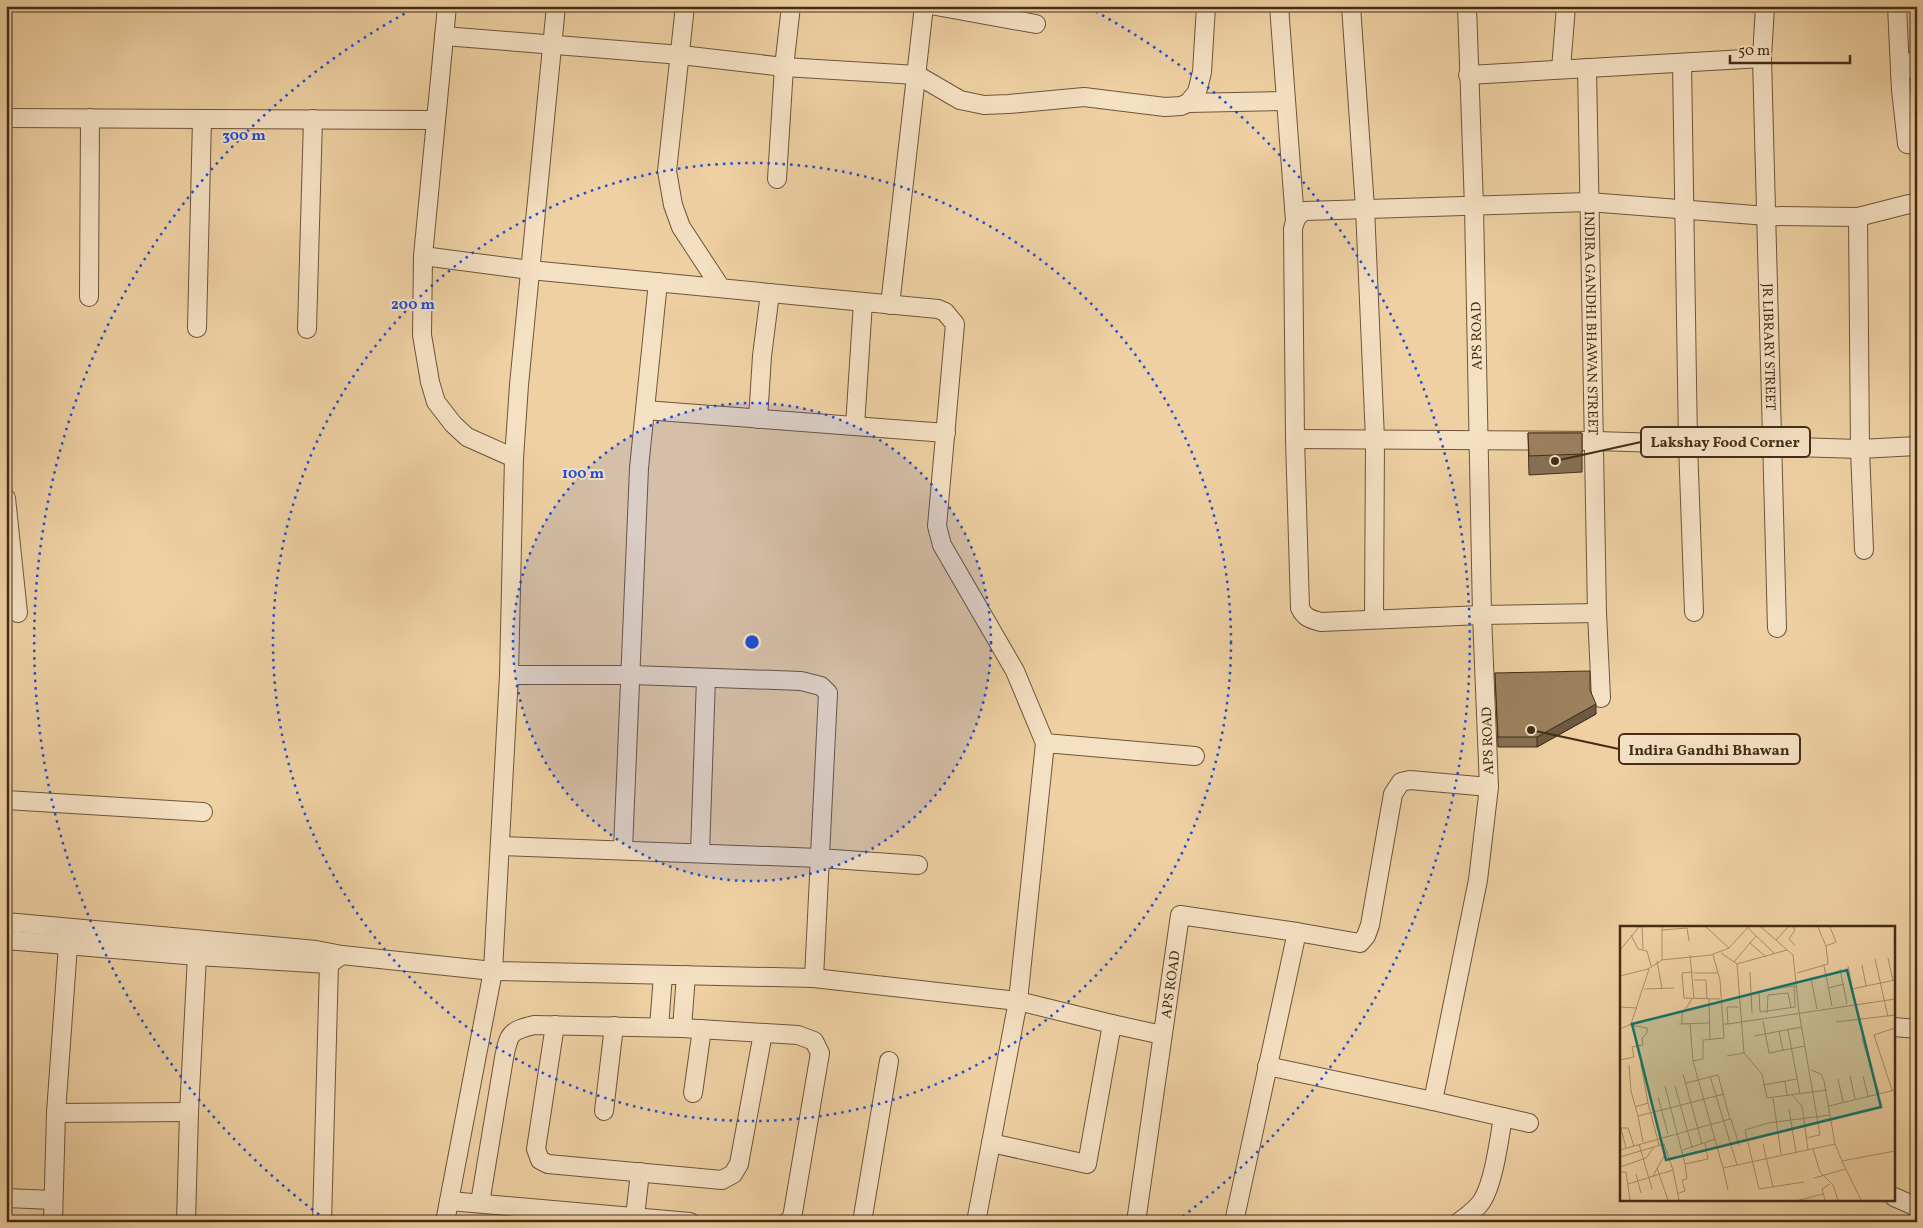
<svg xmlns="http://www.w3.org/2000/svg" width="1923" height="1228" font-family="Vollkorn,serif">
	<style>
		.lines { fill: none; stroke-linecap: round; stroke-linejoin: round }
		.street-casing { stroke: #6e553a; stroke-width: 20 }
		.street { stroke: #f4e0c3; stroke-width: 18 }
		.wall { fill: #866f52; stroke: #442c17 }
		.shaded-wall { fill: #6d5a42; stroke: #442c17 }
		.building { fill: #9c815f; stroke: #442c17 }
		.ring { fill: none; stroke: #1d4ed8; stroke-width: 2.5; stroke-dasharray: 2.5 5 }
		.labels { text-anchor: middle; stroke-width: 4; stroke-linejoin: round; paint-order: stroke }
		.street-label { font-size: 14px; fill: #442c17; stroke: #f4e0c3 }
		.inset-road { fill: none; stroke: #aa8e6a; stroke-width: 1 }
		.view { fill: #0f766e; fill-opacity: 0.15; stroke: #0f766e; stroke-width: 2.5 }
		.inset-edge { fill: none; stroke: #442c17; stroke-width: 2.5 }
		.centre { fill: #1d4ed8; stroke: #f4e0c3; stroke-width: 2.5 }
		.ring-label { font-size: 15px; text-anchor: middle; font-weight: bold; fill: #1d4ed8; stroke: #f4e0c3; stroke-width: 4; stroke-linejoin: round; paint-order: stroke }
		.leader { fill: none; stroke: #442c17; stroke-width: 2 }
		.callout-dot { fill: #442c17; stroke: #f4e0c3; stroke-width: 2 }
		.callout { fill: #f4e0c3; stroke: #442c17; stroke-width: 2 }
		.callout-label { font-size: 15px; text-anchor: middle; font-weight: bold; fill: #442c17 }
	</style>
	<rect width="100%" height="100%" fill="#eed0a2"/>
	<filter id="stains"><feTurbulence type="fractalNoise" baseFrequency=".004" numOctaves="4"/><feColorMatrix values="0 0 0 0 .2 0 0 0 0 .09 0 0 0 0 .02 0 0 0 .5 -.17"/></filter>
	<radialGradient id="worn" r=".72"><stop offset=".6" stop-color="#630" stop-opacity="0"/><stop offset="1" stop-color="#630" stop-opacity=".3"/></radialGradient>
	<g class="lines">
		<defs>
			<g id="street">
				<polyline points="447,6 423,256 422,335 430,382 436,402 453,424 467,437 514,458"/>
				<polyline points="685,6 667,171 673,205 681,227 721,288"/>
				<polyline points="936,6 1036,24"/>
				<polyline points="1279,6 1295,221"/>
				<polyline points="1351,6 1365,208 1375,439 1374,619"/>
				<path id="s1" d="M1765 6 1762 58 1777 628"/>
				<polyline points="1897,6 1901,90 1907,144 1917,145"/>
				<polyline points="444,36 681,55 784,67 917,75 960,100 984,105 1009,104 1084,97 1165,107 1181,106 1188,103 1197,92 1202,72 1206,6"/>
				<polyline points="1682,63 1688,444 1694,612"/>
				<path id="s2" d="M1587 68 1597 613 1601 698"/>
				<polyline points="1561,69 1566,6"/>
				<polyline points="1468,75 1762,58"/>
				<polyline points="1900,75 1917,58"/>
				<polyline points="1188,103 1286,101"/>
				<polyline points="6,118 436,120"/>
				<polyline points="777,179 784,67 791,6"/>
				<polyline points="1858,217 1860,449 1864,550"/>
				<polyline points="423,256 530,270 938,309 945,312 955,324 937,526 942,545 1015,671 1045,743"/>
				<polyline points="89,297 90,118"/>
				<polyline points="890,305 924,6"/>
				<polyline points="197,328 202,119"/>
				<polyline points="307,329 313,119"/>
				<polyline points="645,410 946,433"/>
				<polyline points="758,419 762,356 770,293"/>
				<polyline points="855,426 863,302"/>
				<polyline points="1295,439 1595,441 1860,449 1917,446"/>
				<polyline points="6,498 18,613"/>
				<path d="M1597 613 1482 615 1321 622C1310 619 1305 618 1300 608L1295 439 1293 229C1295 220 1297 215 1305 211L1589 202 1767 216 1858 217 1909 204 1917 205"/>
				<polyline points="509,675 632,675 801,681 821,686 828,693 814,978"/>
				<polyline points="6,800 203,812"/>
				<polyline points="500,846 819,858 918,865"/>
				<polyline points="623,849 639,468 658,282"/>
				<polyline points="700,853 706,678"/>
				<polyline points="6,922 316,950 342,955 493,971 814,978 1018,1001 1112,1024"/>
				<polyline points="6,940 197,956 329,964 342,955"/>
				<polyline points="555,1025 536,1149 540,1160 548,1164 722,1180 733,1174 739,1164 763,1033"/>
				<polyline points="659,1027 663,975"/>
				<polyline points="1894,1027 1917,1029"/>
				<polyline points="682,1028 686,975"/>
				<polyline points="1267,1066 1433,1101 1529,1123"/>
				<polyline points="693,1093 702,1029"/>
				<polyline points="1433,1101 1478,880 1489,787"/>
				<polyline points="604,1111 614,1026"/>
				<polyline points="56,1113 189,1112"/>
				<polyline points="991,1143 1087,1164 1112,1024 1162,1035"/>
				<polyline points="1894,1197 1917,1207"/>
				<polyline points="6,1198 53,1200"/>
				<polyline points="449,1201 690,1222"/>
				<path d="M480 1203 504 1058C509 1034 509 1031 534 1025L682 1028 798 1035 814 1041 820 1053 792 1218 787 1222"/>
				<polyline points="635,1217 640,1172"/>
				<polyline points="53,1222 56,1113 68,945"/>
				<polyline points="186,1222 189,1112 197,956"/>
				<polyline points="322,1222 329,964"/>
				<polyline points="445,1222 493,971 509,675 514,458 519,385 556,6"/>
				<polyline points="862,1222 889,1061"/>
				<polyline points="976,1222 1018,1001 1045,743 1195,756"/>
				<path id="s3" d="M1136 1222 1180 915 1297 932 1360 943 1366 936 1370 925 1393 794 1401 782 1410 780 1489 787 1482 615 1474 207 1467 6"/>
				<polyline points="1234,1222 1297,932"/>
				<path d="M1459 1222C1467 1216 1476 1210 1482 1201 1494 1182 1499 1140 1503 1117"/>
			</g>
		</defs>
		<use href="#street" class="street-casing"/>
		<use href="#street" class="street"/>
	</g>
	<g class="wall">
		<polygon points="1528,433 1582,433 1582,472 1529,475"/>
		<polygon points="1495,673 1590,690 1596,714 1537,747 1498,747"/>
	</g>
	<polygon class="shaded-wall" points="1596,704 1596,714 1537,747 1537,737"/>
	<g class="building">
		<polygon points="1528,433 1582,433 1582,454 1529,456"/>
		<polygon points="1590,671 1590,690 1596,704 1537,737 1498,737 1495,673"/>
	</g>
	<circle cx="752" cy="642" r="239" fill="#1d4ed8" fill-opacity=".12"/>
	<g class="ring">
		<circle cx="752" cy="642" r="239"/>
		<circle cx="752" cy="642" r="479"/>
		<path d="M325 1219A718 718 0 0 1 415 8M1089 8A718 718 0 0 1 1179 1219"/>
	</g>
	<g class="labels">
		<g class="street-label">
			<text dy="5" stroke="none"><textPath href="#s2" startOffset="255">INDIRA GANDHI BHAWAN STREET</textPath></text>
			<text transform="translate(1476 336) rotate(-91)" y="5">APS ROAD</text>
			<text dy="5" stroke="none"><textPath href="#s1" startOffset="341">JR LIBRARY STREET</textPath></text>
			<text transform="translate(1487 741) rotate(-92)" y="5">APS ROAD</text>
			<text dy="5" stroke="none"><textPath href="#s3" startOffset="240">APS ROAD</textPath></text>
		</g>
	</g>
	<g transform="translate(1620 926)">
		<rect width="275" height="275" fill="#eed0a2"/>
		<path class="inset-road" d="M22 1 23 23M86 1 109 22 128 1M127 1 155 28M141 1 173 29 179 86 200 209 186 212M173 1 175 4 169 13 175 19M198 1 206 20M42 4 67 2 69 15M11 9 18 23 27 25 31 40M156 14 168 1M130 17 146 31M0 24 19 1M101 27 117 38 124 127 107 130M70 29 74 73M93 29 100 54 104 112 83 114V133L73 135 103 242 215 218 222 235 275 225M268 32 273 55M255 33 268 91M42 34V1M37 35 42 63M114 36 136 10M117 38 167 24M242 39 246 60M204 40 212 80M228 40 235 76M220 43 227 78M73 46 62 47 64 72 100 73M130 46 132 87M74 47H97M177 47 208 38 206 20 216 16 210 1M0 50 28 43 42 34 91 29 109 22M191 52 197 83M74 54H86L87 73M174 60 175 81 140 86 139 66 141 65 174 60H177M209 62 224 58M24 63 54 62M232 63 275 54M89 73 90 113M0 81 17 82M147 87 148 69 168 67 171 82M143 95 149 127 185 120M216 96 275 89M59 98 90 97M62 98V88L72 73M70 98 73 135M103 98H108L107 81H119M108 98 275 73M0 103 11 98 29 43M168 104 180 168M159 105 163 125M134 110 182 101M242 113 259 167M124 127 142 148 147 172 207 164M0 134 14 131 12 121 23 119 22 112 27 107V102L10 99M21 138 28 177M9 139 11 165 18 190 104 168M191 144 201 148 204 155 215 218M63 148 82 218M90 150 117 239M230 150 235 173M243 150 248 170M218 153 223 176M165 155 167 170M143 159 177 153M45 160 65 238 67 253 62 254 65 265 59 267M55 160 72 221M272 164 254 109 275 102M172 169 182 180 188 224M38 171 48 208M153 172 161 228M209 180 275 164M15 181 28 177 39 219M169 183 176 226M18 190 23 216M111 193 119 219M0 199 6 222M1 202H8L14 220M19 218 32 263M143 218 153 261M193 223 200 246 213 259 218 274M0 224 110 193 98 149 66 157M63 224 95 213M0 231 44 218 53 244M222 235 241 274M65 238 88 233 85 217M0 241 26 232 34 221M37 242 48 274M103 242 108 264M0 246H6L10 274M16 248 21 267M33 250 47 225M194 252 226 243M184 256 139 263 125 204 148 197 210 189M8 258 53 244 59 274M179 274 203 268M205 274 202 263 210 258"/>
		<path class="view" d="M227 44 261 181 46 234 12 98Z"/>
		<rect width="275" height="275" class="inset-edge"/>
	</g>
	<circle cx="752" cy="642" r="8" class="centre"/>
	<g class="ring-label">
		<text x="244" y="140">300 m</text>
		<text x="413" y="309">200 m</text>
		<text x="583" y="478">100 m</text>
	</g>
	<path class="leader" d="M1555 461L1641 442M1531 730L1619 749"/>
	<g class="callout-dot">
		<circle cx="1555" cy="461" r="5"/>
		<circle cx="1531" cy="730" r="5"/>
	</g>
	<g class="callout">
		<rect x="1641" y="427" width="169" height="30" rx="5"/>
		<rect x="1619" y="734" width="181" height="30" rx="5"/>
	</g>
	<g class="callout-label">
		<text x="1725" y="447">Lakshay Food Corner</text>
		<text x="1709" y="755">Indira Gandhi Bhawan</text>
	</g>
	<rect width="1923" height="1228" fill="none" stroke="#eed0a2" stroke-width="25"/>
	<rect x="8" y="8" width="1908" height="1213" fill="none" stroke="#442c17" stroke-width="2.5"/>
	<rect x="12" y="12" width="1898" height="1203" fill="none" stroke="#442c17"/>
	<path d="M1730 55v8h120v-8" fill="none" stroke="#442c17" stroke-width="2.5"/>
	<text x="1738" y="55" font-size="15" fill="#442c17" stroke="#f4e0c3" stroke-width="4" paint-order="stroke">50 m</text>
	<rect width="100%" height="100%" filter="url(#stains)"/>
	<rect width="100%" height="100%" fill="url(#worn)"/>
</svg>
